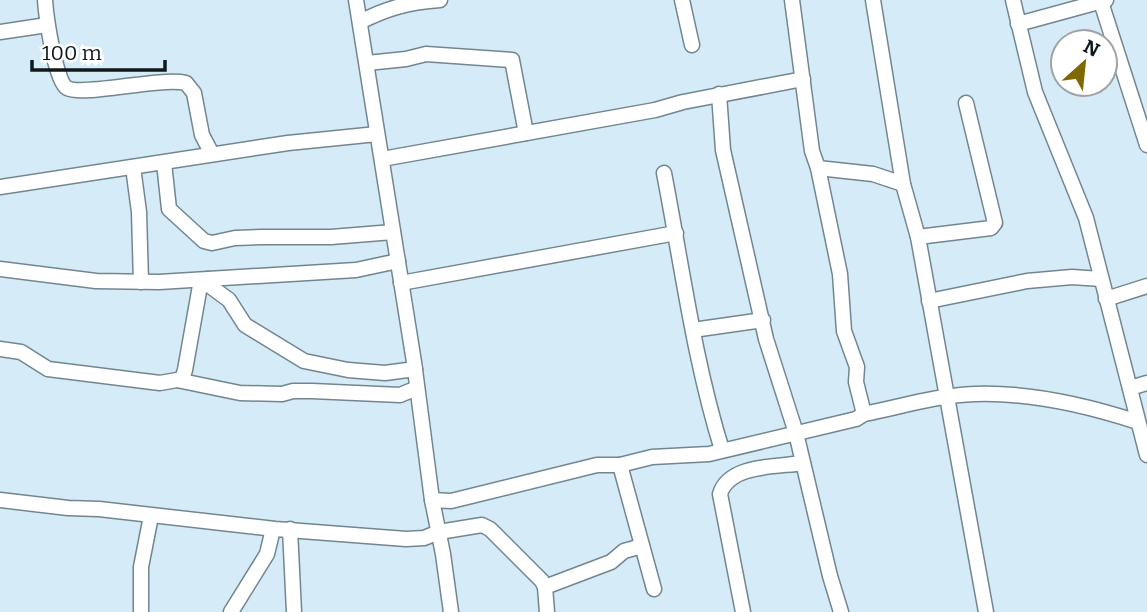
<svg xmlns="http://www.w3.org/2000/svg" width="1147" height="612" font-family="Bitter,serif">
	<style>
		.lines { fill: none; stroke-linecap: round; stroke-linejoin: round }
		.minor-casing { stroke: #728691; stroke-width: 17 }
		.minor { stroke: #fff; stroke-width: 14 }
	</style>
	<rect width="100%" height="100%" fill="#d5ebf7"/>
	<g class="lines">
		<defs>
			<g id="minor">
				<path d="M45 0C46 15 55 81 67 88 83 97 158 77 186 83L194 93 202 135 212 154"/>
				<polyline points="356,0 414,362 432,500 443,554 451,612"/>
				<polyline points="682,0 692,45"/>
				<polyline points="792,0 812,151 818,168 840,274 844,331 857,367 856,382 864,414"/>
				<polyline points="873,0 903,184 918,237 986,612"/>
				<polyline points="1013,0 1035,92 1086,218 1147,455"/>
				<polyline points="1101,2 1147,145"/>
				<path d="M360 22C387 8 410 2 440 0"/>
				<polyline points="1018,24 1106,0"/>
				<polyline points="0,32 47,25"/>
				<polyline points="367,63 406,59 426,54 512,60 526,133"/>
				<polyline points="719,94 723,150 766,339 796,433 830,576 841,612"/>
				<polyline points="382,159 655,110 683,102 803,79"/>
				<polyline points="164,163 169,209 204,241 212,243 235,238 262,237 331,237 393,232"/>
				<polyline points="133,167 139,212 141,282"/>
				<polyline points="818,168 873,174 903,184"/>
				<path d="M664 173C682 266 694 360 722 450"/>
				<polyline points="0,187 288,143 377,134"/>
				<polyline points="918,237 991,228 995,223 966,103"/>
				<polyline points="0,269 96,281 159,282 356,270 398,261"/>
				<polyline points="208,279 210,286 229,300 245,325 304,361 348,370 385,373 415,369"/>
				<polyline points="401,283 676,233"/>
				<polyline points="1106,299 1147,286"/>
				<polyline points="929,301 1027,281 1072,277 1101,279"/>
				<polyline points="693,330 763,320"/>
				<polyline points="0,349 21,352 48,369 160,383 177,380 240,393 282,394 293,391 312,391 400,395 417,388"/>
				<polyline points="177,380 182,379 185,370 201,280"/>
				<polyline points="1130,388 1147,383"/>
				<polyline points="620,465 654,589"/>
				<polyline points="0,500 68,508 99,509 275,529 406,539 424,538 439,532 482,525 490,529 542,581 545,587 547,612"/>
				<path d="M432 500 451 501 597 465H620L652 457 709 454 856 419 864 414C900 407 938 395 975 394 1031 392 1086 405 1138 422"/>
				<polyline points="290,529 294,612"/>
				<polyline points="545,587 611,562 624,551 642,546"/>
				<polyline points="141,612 141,567 151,516"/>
				<polyline points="231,612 267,554 273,529"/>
				<path d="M743 612 720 494C729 464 777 467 803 463"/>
			</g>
		</defs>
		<use href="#minor" class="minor-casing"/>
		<use href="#minor" class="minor"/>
	</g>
	<g transform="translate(1084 63) rotate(27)"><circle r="33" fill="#ffffff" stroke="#9fa3a4" stroke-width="2"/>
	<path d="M0-5L12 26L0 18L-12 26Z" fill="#806800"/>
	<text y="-10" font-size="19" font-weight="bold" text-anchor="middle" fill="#10181c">N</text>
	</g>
	<path d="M32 60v10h133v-10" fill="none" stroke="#10181c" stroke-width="3.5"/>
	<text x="42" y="60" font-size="21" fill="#10181c" stroke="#ffffff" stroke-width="5" paint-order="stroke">100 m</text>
</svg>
